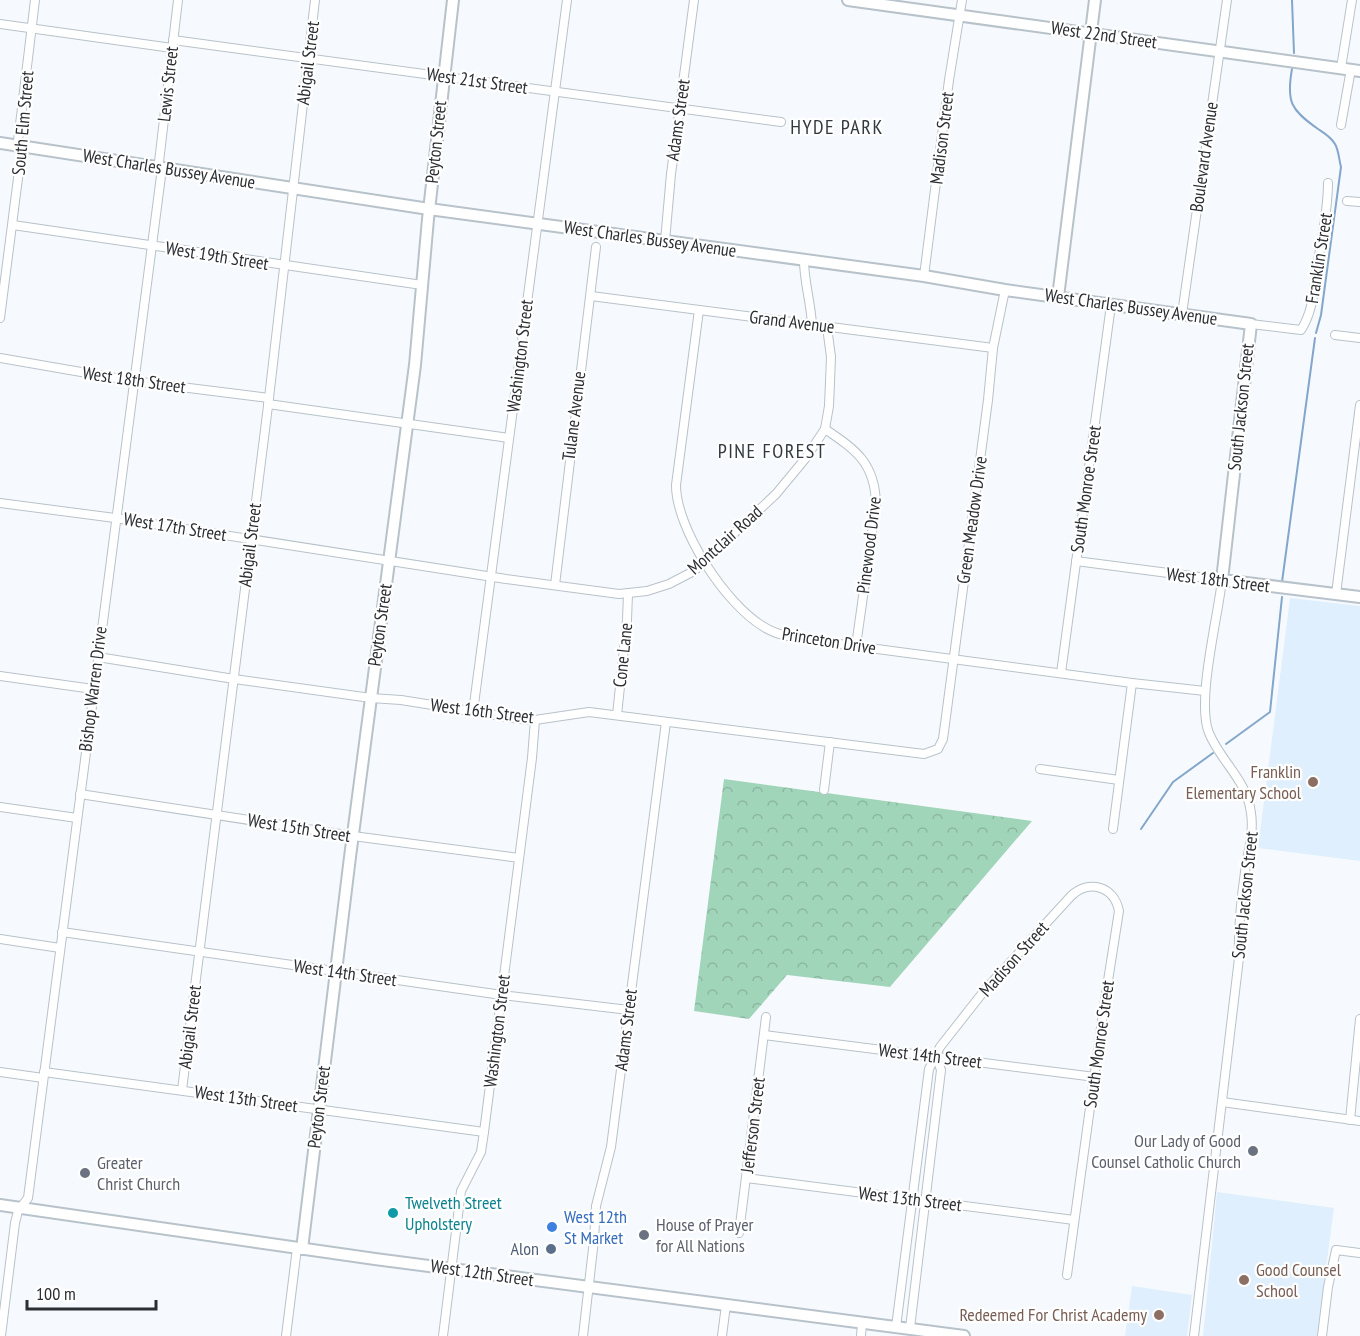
<svg xmlns="http://www.w3.org/2000/svg" width="1360" height="1336" font-family="'PT Sans Narrow',sans-serif">
	<style>
		.built { fill: #dfeffd }
		.forest { fill: url(#forest-crowns) }
		.lines { fill: none; stroke-linecap: round; stroke-linejoin: round }
		.stream { stroke: #83a6ca; stroke-width: 2 }
		.street-casing { stroke: #b8c2ca; stroke-width: 10 }
		.secondary-casing { stroke: #b8c2ca; stroke-width: 14 }
		.street { stroke: #fff; stroke-width: 8 }
		.secondary { stroke: #fff; stroke-width: 10 }
		.education-dot { fill: #8d6e63; stroke: #fff; stroke-width: 2 }
		.worship-dot { fill: #6b7280; stroke: #fff; stroke-width: 2 }
		.culture-dot { fill: #0f9aa8; stroke: #fff; stroke-width: 2 }
		.shop-dot { fill: #3f7fe0; stroke: #fff; stroke-width: 2 }
		.service-dot { fill: #5c6f8a; stroke: #fff; stroke-width: 2 }
		.labels { text-anchor: middle; stroke-width: 4.5; stroke-linejoin: round; paint-order: stroke }
		.street-label { font-size: 18px; fill: #2b2e32; stroke: #fff }
		.education-label { font-size: 18px; fill: #785e54; stroke: #fff; text-anchor: end }
		.worship-label { font-size: 18px; fill: #5b616d; stroke: #fff; text-anchor: start }
		.culture-label { font-size: 18px; fill: #0d838f; stroke: #fff; text-anchor: start }
		.shop-label { font-size: 18px; fill: #366cbe; stroke: #fff; text-anchor: start }
		.service-label { font-size: 18px; fill: #4e5e75; stroke: #fff; text-anchor: end }
		.neighbourhood-label { font-size: 20px; letter-spacing: 1.5px; fill: #323a41; stroke: #fff }
	</style>
	<defs>
		<pattern id="forest-crowns" width="20" height="18" patternUnits="userSpaceOnUse" patternTransform="scale(1.5)"><rect width="20" height="18" fill="#a1d5ba"/><path d="M2 6a3 3 0 1 1 6 0M12 15a3 3 0 1 1 6 0" fill="none" stroke="#8bb7a0"/></pattern>
	</defs>
	<rect width="100%" height="100%" fill="#f6fafe"/>
	<g class="built">
		<polygon points="1290,598 1360,606 1360,861 1258,848"/>
		<polygon points="1217,1192 1334,1208 1317,1336 1203,1336"/>
		<polygon points="1132,1286 1192,1295 1187,1336 1125,1336"/>
	</g>
	<polygon class="forest" points="724,779 1032,821 890,987 787,975 749,1019 694,1011"/>
	<g class="lines">
		<g class="stream">
			<polyline points="1292,0 1294,53"/>
			<path d="M1292 69C1286 102 1291 110 1318 129 1324 133 1331 137 1335 144 1339 151 1339 160 1341 167L1321 315 1316 333"/>
			<polyline points="1282,582 1315,338"/>
			<polyline points="1226,744 1270,712 1282,597"/>
			<polyline points="1141,829 1173,782 1213,753"/>
		</g>
		<defs>
			<g id="street">
				<polyline points="0,24 172,48"/>
				<polyline points="173,40 781,122"/>
				<polyline points="1341,68 1352,0"/>
				<polyline points="1341,125 1351,69"/>
				<polyline points="1347,201 1360,202"/>
				<polyline points="13,225 422,285"/>
				<polyline points="665,241 671,174 694,0"/>
				<path d="M804 260C804 282 811 303 812 325"/>
				<polyline points="924,276 949,80 962,0"/>
				<polyline points="591,296 993,348"/>
				<path d="M699 310 676 485C676 529 726 605 764 627 780 637 799 638 817 641L1132 683 1205 691"/>
				<polyline points="1182,314 1227,0"/>
				<polyline points="0,318 21,155 18,141 35,0"/>
				<path d="M1251 324 1301 330C1314 310 1314 285 1318 262 1322 236 1328 210 1328 183"/>
				<polyline points="1335,335 1360,338"/>
				<polyline points="0,358 133,381 269,398"/>
				<polyline points="268,404 509,438"/>
				<path d="M825 429C856 450 875 463 876 504L856 646"/>
				<polyline points="0,503 115,518 506,579 619,594 647,591 669,584 694,571 776,494 805,459 825,429 829,406 831,357 827,327"/>
				<path d="M1076 561 1222 580C1218 617 1196 702 1209 733 1221 762 1247 780 1251 813 1254 833 1248 852 1245 872 1241 900 1238 928 1239 958L1194 1336"/>
				<polyline points="555,585 596,247"/>
				<polyline points="1336,594 1360,405"/>
				<polyline points="98,657 234,679 371,698 401,700 520,719 535,720 589,712 924,754 938,749 943,739 988,400 993,348 1005,290"/>
				<polyline points="1061,673 1111,305"/>
				<polyline points="0,676 93,689"/>
				<polyline points="473,712 567,0"/>
				<polyline points="617,715 627,620 628,594"/>
				<polyline points="1040,769 1119,780"/>
				<polyline points="824,790 830,742"/>
				<polyline points="80,794 353,836 519,858"/>
				<polyline points="0,807 77,818"/>
				<polyline points="1113,829 1132,683"/>
				<polyline points="62,932 502,995 629,1010"/>
				<polyline points="0,939 60,948"/>
				<polyline points="764,1035 1095,1077"/>
				<polyline points="0,1072 43,1078"/>
				<polyline points="44,1072 484,1132"/>
				<polyline points="182,1090 269,398 315,0"/>
				<polyline points="1222,1102 1360,1121"/>
				<polyline points="1350,1120 1360,1019"/>
				<polyline points="746,1178 1074,1220"/>
				<polyline points="739,1233 766,1017"/>
				<path d="M896 1327 929 1069 940 1047 984 991 1071 896C1089 879 1114 886 1119 911L1104 1006 1067 1275"/>
				<polyline points="910,1328 941,1070 936,1056"/>
				<polyline points="1,1336 15,1223 18,1211 28,1198 161,176 159,162 178,0"/>
				<polyline points="286,1336 297,1248"/>
				<polyline points="443,1336 461,1191 481,1152 484,1132 532,758 535,720"/>
				<polyline points="583,1336 594,1240 596,1206 611,1147 666,722"/>
				<polyline points="722,1336 726,1305"/>
				<polyline points="861,1336 862,1323"/>
				<polyline points="1322,1336 1328,1287 1336,1250 1360,1253"/>
			</g>
			<g id="secondary">
				<polyline points="848,0 1360,71"/>
				<polyline points="0,143 429,209 924,276 1005,290 1251,324 1222,580 1360,597"/>
				<polyline points="1058,297 1095,0"/>
				<polyline points="0,1205 375,1259 964,1336"/>
				<polyline points="302,1249 350,857 415,365 428,219 453,0"/>
			</g>
		</defs>
		<use href="#street" class="street-casing"/>
		<use href="#secondary" class="secondary-casing"/>
		<use href="#street" class="street"/>
		<use href="#secondary" class="secondary"/>
	</g>
	<g class="education-dot">
		<circle cx="1313" cy="782" r="6"/>
		<circle cx="1244" cy="1280" r="6"/>
		<circle cx="1159" cy="1315" r="6"/>
	</g>
	<g class="worship-dot">
		<circle cx="1253" cy="1151" r="6"/>
		<circle cx="85" cy="1173" r="6"/>
		<circle cx="644" cy="1235" r="6"/>
	</g>
	<circle class="culture-dot" cx="393" cy="1213" r="6"/>
	<circle class="shop-dot" cx="552" cy="1227" r="6"/>
	<circle class="service-dot" cx="551" cy="1249" r="6"/>
	<g class="labels">
		<g class="street-label">
			<text transform="translate(1104 35) rotate(8)" y="6">West 22nd Street</text>
			<text transform="translate(308 63) rotate(-83)" y="6">Abigail Street</text>
			<text transform="translate(477 81) rotate(8)" y="6">West 21st Street</text>
			<text transform="translate(168 84) rotate(-84)" y="6">Lewis Street</text>
			<text transform="translate(678 120) rotate(-82)" y="6">Adams Street</text>
			<text transform="translate(23 123) rotate(-85)" y="6">South Elm Street</text>
			<text transform="translate(942 138) rotate(-83)" y="6">Madison Street</text>
			<text transform="translate(436 142) rotate(-84)" y="6">Peyton Street</text>
			<text transform="translate(1204 157) rotate(-82)" y="6">Boulevard Avenue</text>
			<text transform="translate(169 169) rotate(9)" y="6">West Charles Bussey Avenue</text>
			<text transform="translate(650 239) rotate(8)" y="6">West Charles Bussey Avenue</text>
			<text transform="translate(217 256) rotate(9)" y="6">West 19th Street</text>
			<text transform="translate(1319 258) rotate(-81)" y="6">Franklin Street</text>
			<text transform="translate(1131 307) rotate(8)" y="6">West Charles Bussey Avenue</text>
			<text transform="translate(792 322) rotate(7)" y="6">Grand Avenue</text>
			<text transform="translate(520 356) rotate(-83)" y="6">Washington Street</text>
			<text transform="translate(134 380) rotate(8)" y="6">West 18th Street</text>
			<text transform="translate(1241 407) rotate(-84)" y="6">South Jackson Street</text>
			<text transform="translate(574 416) rotate(-83)" y="6">Tulane Avenue</text>
			<text transform="translate(1086 489) rotate(-82)" y="6">South Monroe Street</text>
			<text transform="translate(972 520) rotate(-82)" y="6">Green Meadow Drive</text>
			<text transform="translate(175 527) rotate(9)" y="6">West 17th Street</text>
			<text transform="translate(725 540) rotate(-42)" y="6">Montclair Road</text>
			<text transform="translate(250 545) rotate(-83)" y="6">Abigail Street</text>
			<text transform="translate(869 545) rotate(-83)" y="6">Pinewood Drive</text>
			<text transform="translate(1218 580) rotate(7)" y="6">West 18th Street</text>
			<text transform="translate(380 625) rotate(-82)" y="6">Peyton Street</text>
			<text transform="translate(829 641) rotate(9)" y="6">Princeton Drive</text>
			<text transform="translate(623 655) rotate(-84)" y="6">Cone Lane</text>
			<text transform="translate(93 689) rotate(-83)" y="6">Bishop Warren Drive</text>
			<text transform="translate(482 711) rotate(7)" y="6">West 16th Street</text>
			<text transform="translate(299 828) rotate(9)" y="6">West 15th Street</text>
			<text transform="translate(1245 895) rotate(-84)" y="6">South Jackson Street</text>
			<text transform="translate(1014 959) rotate(-48)" y="6">Madison Street</text>
			<text transform="translate(345 973) rotate(8)" y="6">West 14th Street</text>
			<text transform="translate(190 1027) rotate(-83)" y="6">Abigail Street</text>
			<text transform="translate(626 1030) rotate(-83)" y="6">Adams Street</text>
			<text transform="translate(497 1031) rotate(-83)" y="6">Washington Street</text>
			<text transform="translate(1099 1044) rotate(-82)" y="6">South Monroe Street</text>
			<text transform="translate(930 1056) rotate(7)" y="6">West 14th Street</text>
			<text transform="translate(246 1099) rotate(8)" y="6">West 13th Street</text>
			<text transform="translate(319 1107) rotate(-83)" y="6">Peyton Street</text>
			<text transform="translate(753 1125) rotate(-83)" y="6">Jefferson Street</text>
			<text transform="translate(910 1199) rotate(7)" y="6">West 13th Street</text>
			<text transform="translate(482 1273) rotate(8)" y="6">West 12th Street</text>
		</g>
		<g class="education-label">
			<text x="1301" y="778">Franklin<tspan x="1301" dy="21">Elementary School</tspan></text>
			<text x="1256" y="1276" text-anchor="start">Good Counsel<tspan x="1256" dy="21">School</tspan></text>
			<text x="1147" y="1321">Redeemed For Christ Academy</text>
		</g>
		<g class="worship-label">
			<text x="1241" y="1147" text-anchor="end">Our Lady of Good<tspan x="1241" dy="21">Counsel Catholic Church</tspan></text>
			<text x="97" y="1169">Greater<tspan x="97" dy="21">Christ Church</tspan></text>
			<text x="656" y="1231">House of Prayer<tspan x="656" dy="21">for All Nations</tspan></text>
		</g>
		<g class="culture-label">
			<text x="405" y="1209">Twelveth Street<tspan x="405" dy="21">Upholstery</tspan></text>
		</g>
		<g class="shop-label">
			<text x="564" y="1223">West 12th<tspan x="564" dy="21">St Market</tspan></text>
		</g>
		<g class="service-label">
			<text x="539" y="1255">Alon</text>
		</g>
		<g class="neighbourhood-label">
			<text x="837" y="134">HYDE PARK</text>
			<text x="772" y="458">PINE FOREST</text>
		</g>
	</g>
	<path d="M27 1300v9h129v-9" fill="none" stroke="#2b2e32" stroke-width="3"/>
	<text x="36" y="1300" font-size="18" fill="#2b2e32" stroke="#ffffff" stroke-width="4.5" paint-order="stroke">100 m</text>
</svg>
